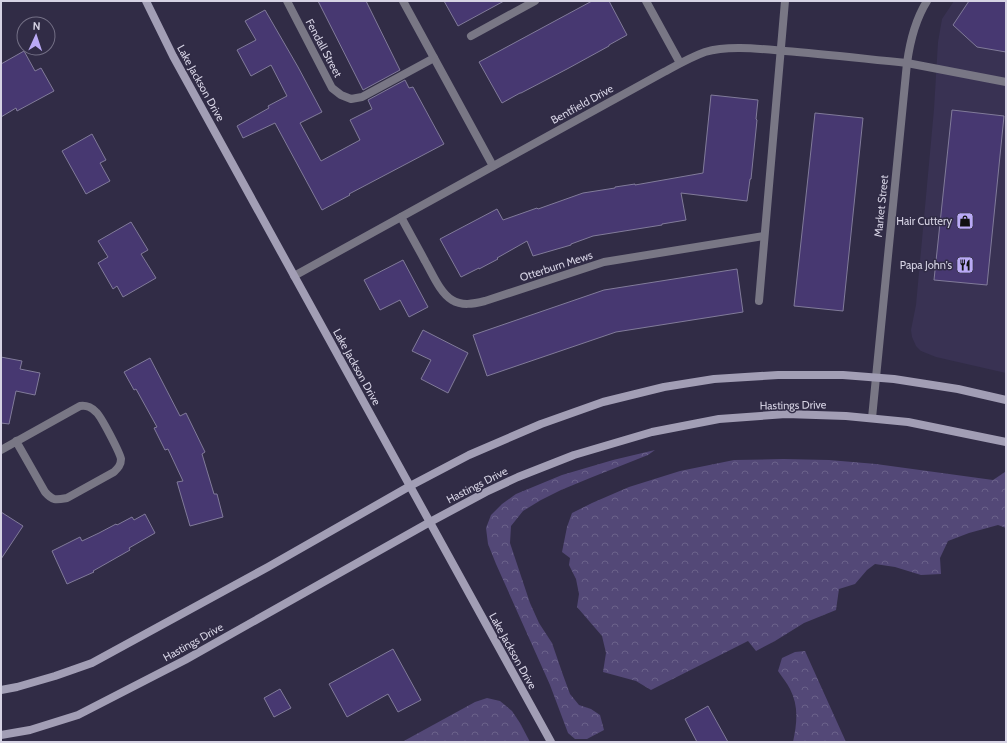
<svg xmlns="http://www.w3.org/2000/svg" width="1007" height="743" font-family="Cabin,sans-serif">
	<style>
		.built { fill: #393253 }
		.forest { fill: url(#forest-crowns) }
		.building { fill: #473871; stroke: #817b9a }
		.lines { fill: none; stroke-linecap: round; stroke-linejoin: round }
		.lane { stroke: #797785; stroke-width: 8 }
		.street { stroke: #797785; stroke-width: 8 }
		.secondary { stroke: #a29eb5; stroke-width: 8 }
		.labels { text-anchor: middle; stroke-width: 3; stroke-linejoin: round; paint-order: stroke }
		.street-label { font-size: 11px; fill: #d6d3e4; stroke: #312c46 }
		.poi-label { font-size: 11px; fill: #d6d3e4; stroke: #312c46; text-anchor: end }
	</style>
	<defs>
		<pattern id="forest-crowns" width="20" height="18" patternUnits="userSpaceOnUse"><rect width="20" height="18" fill="#534877"/><path d="M2 6a3 3 0 1 1 6 0M12 15a3 3 0 1 1 6 0" fill="none" stroke="#6b628a"/></pattern>
	</defs>
	<rect width="100%" height="100%" fill="#312c46"/>
	<polygon class="built" points="954,1 1006,1 1006,373 936,357 921,351 916,346 912,337 911,330 916,305 934,109 938,42 942,19"/>
	<g class="forest">
		<polygon points="655,450 648,455 590,478 561,490 541,500 523,511 511,526 510,543 530,603 539,623 552,643 563,675 570,694 579,705 591,709 600,715 604,730 587,739 575,739 568,733 550,685 496,564 488,544 486,528 491,515 502,504 516,494 562,475 613,460"/>
		<polygon points="783,459 829,460 876,464 993,480 1005,472 1006,469 1006,528 998,525 969,533 948,541 940,558 941,574 921,575 895,567 875,564 867,570 855,584 839,589 836,610 804,623 775,641 756,651 748,641 651,690 636,681 603,672 606,653 602,636 577,607 579,594 576,579 569,565 570,558 562,552 567,527 572,513 592,503 629,487 680,471 734,460"/>
		<path d="M805 651 846 742H793C797 724 799 706 790 689 787 683 782 677 778 671L782 658 795 652Z"/>
		<polygon points="487,698 500,701 512,711 520,723 530,742 402,742 475,702"/>
	</g>
	<g class="building">
		<polygon points="318,1 366,1 400,70 363,90"/>
		<polygon points="444,1 504,1 458,26"/>
		<polygon points="592,1 609,1 627,35 609,45 609,46 567,69 521,93 520,93 502,103 479,62"/>
		<polygon points="969,1 1006,1 1006,52 977,47 953,25"/>
		<polygon points="265,10 298,67 322,112 300,123 321,161 360,140 350,120 372,109 368,100 405,80 409,88 413,87 444,144 349,194 350,195 322,210 275,123 243,138 237,126 269,108 268,106 287,96 271,65 251,76 237,50 256,40 245,21"/>
		<polygon points="24,51 35,71 41,68 54,91 17,111 16,108 1,117 1,64"/>
		<polygon points="711,95 758,100 756,119 757,120 751,179 750,179 747,201 681,193 686,220 662,224 662,225 593,236 571,244 571,245 533,256 527,241 497,258 498,259 479,269 479,268 461,277 440,239 497,209 503,220 537,208 538,209 583,193 615,188 615,187 635,184 635,185 703,173"/>
		<polygon points="952,110 1004,116 987,285 934,280"/>
		<polygon points="815,113 863,118 843,311 794,306"/>
		<polygon points="92,134 106,160 100,163 110,181 86,194 62,151"/>
		<polygon points="131,222 148,250 141,254 156,278 123,297 117,286 113,289 98,263 108,257 98,241"/>
		<polygon points="403,260 428,307 409,317 400,300 380,310 364,280"/>
		<polygon points="737,269 743,312 616,332 487,376 473,335 604,290"/>
		<polygon points="423,330 468,353 448,393 421,379 431,360 412,351"/>
		<polygon points="1,357 22,361 20,369 40,373 35,395 16,391 9,424 1,423"/>
		<polygon points="150,358 180,416 186,413 205,452 202,454 214,494 217,494 223,517 190,526 177,482 183,481 168,449 165,450 154,428 157,427 136,389 134,390 124,372"/>
		<polygon points="1,512 23,526 1,559"/>
		<polygon points="145,514 155,533 129,548 130,550 93,571 94,572 67,584 52,551 80,537 82,541 99,533 116,524 117,525 132,517 134,520"/>
		<polygon points="393,649 421,700 398,712 388,694 347,717 329,684"/>
		<polygon points="280,689 291,708 274,717 264,698"/>
		<polygon points="708,706 728,742 697,742 685,719"/>
	</g>
	<g class="lines">
		<g class="lane">
			<polyline points="907,63 1006,82"/>
			<path d="M1 450 80 406C87 405 91 407 96 412 101 416 120 453 121 459 121 465 118 468 114 472L67 498C56 500 53 501 45 492L16 441"/>
		</g>
		<g class="street">
			<polyline points="287,1 332,88 341,95 351,99 362,97 434,58"/>
			<polyline points="403,1 493,166"/>
			<polyline points="646,1 680,63"/>
			<polyline points="471,36 535,1"/>
			<path d="M401 217C409 232 417 246 425 261 432 273 440 293 452 300 462 306 473 304 485 301L604 262 764 236"/>
			<path d="M294 276 664 72C677 65 691 57 705 52 728 45 761 49 785 51 825 54 866 59 907 63"/>
			<polyline points="759,301 785,1"/>
			<path d="M872 418 907 63C910 41 915 20 927 1"/>
		</g>
		<g class="secondary">
			<polyline points="146,1 173,56 551,742"/>
			<polyline points="1,690 17,687 55,676 92,663 268,567 410,486 469,455 541,424 603,402 664,387 714,379 778,375 843,375 894,379 958,389 1006,400"/>
			<polyline points="1,735 30,730 78,715 185,660 430,522 486,492 518,477 574,455 652,432 719,419 786,414 846,416 908,422 1006,442"/>
		</g>
	</g>
	<defs>
		<symbol id="shop-square" viewBox="-11 -11 22 22"><rect x="-9" y="-9" width="18" height="18" rx="4" fill="#baaaf6" stroke="#312c46"/><path d="M-5-2.5h2.3a2.7 3.5 0 0 1 5.4 0H5L5.5 6h-11ZM-1.5-2.5h3a1.5 2.3 0 0 0-3 0Z" fill="#111"/></symbol>
		<symbol id="restaurant-square" viewBox="-11 -11 22 22"><rect x="-9" y="-9" width="18" height="18" rx="4" fill="#baaaf6" stroke="#312c46"/><path d="M-5-6h1v4h1v-4h1v4h1v-4h1v5L-1.5 .5V6h-2V.5L-5-1ZM5-6V6H3V1.5H1.5Q1.5-4 5-6Z" fill="#111"/></symbol>
	</defs>
	<g fill-rule="evenodd">
		<use href="#shop-square" x="955" y="211" width="20" height="20"/>
		<use href="#restaurant-square" x="955" y="255" width="20" height="20"/>
	</g>
	<g class="labels">
		<g class="street-label">
			<text transform="translate(324 48) rotate(62)" y="4">Fendall Street</text>
			<text transform="translate(201 83) rotate(61)" y="4">Lake Jackson Drive</text>
			<text transform="translate(582 104) rotate(-29)" y="4">Bentfield Drive</text>
			<text transform="translate(881 206) rotate(-84)" y="4">Market Street</text>
			<text transform="translate(556 266) rotate(-18)" y="4">Otterburn Mews</text>
			<text transform="translate(357 367) rotate(61)" y="4">Lake Jackson Drive</text>
			<text transform="translate(793 405) rotate(-1)" y="4">Hastings Drive</text>
			<text transform="translate(477 485) rotate(-27)" y="4">Hastings Drive</text>
			<text transform="translate(193 642) rotate(-29)" y="4">Hastings Drive</text>
			<text transform="translate(513 651) rotate(61)" y="4">Lake Jackson Drive</text>
		</g>
		<g class="poi-label">
			<text x="952" y="225">Hair Cuttery</text>
			<text x="952" y="269">Papa John's</text>
		</g>
	</g>
	<rect width="1007" height="743" fill="none" stroke="#d6d3e4" stroke-width="4"/>
	<g transform="translate(36 36) rotate(3)"><circle r="19" fill="#312c46" stroke="#736f85"/>
	<path d="M0-3L7 15L0 10L-7 15Z" fill="#baaaf6"/>
	<text y="-6" font-size="11" font-weight="bold" text-anchor="middle" fill="#d6d3e4">N</text>
	</g>
</svg>
